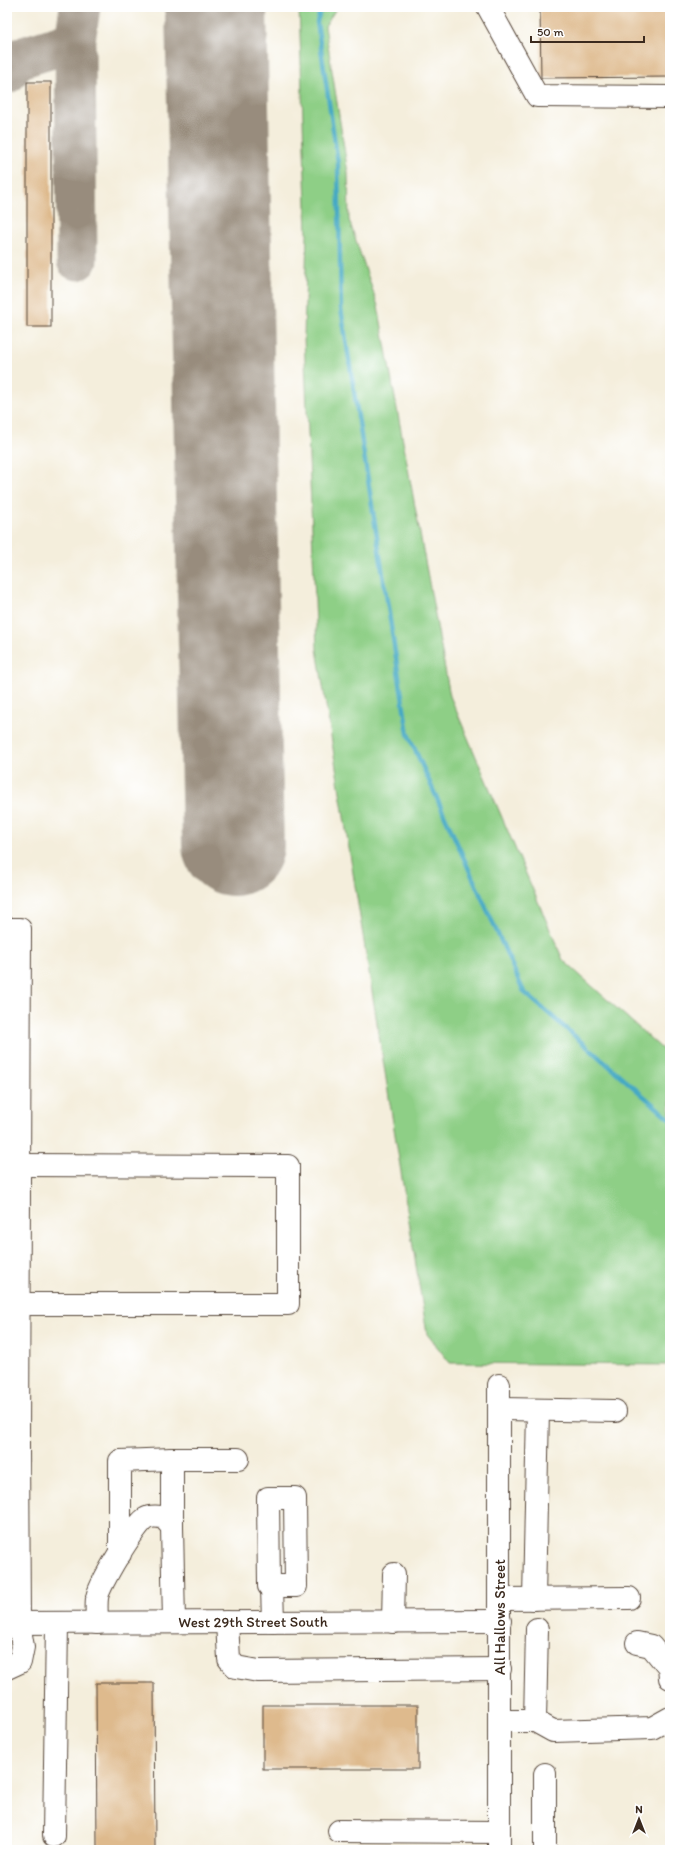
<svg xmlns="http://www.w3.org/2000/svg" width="677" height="1857" font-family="Itim,sans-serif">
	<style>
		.green { fill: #8ecf86; stroke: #647c52 }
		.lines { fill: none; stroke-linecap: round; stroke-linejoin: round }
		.stream { stroke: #44a9c4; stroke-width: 4.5 }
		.taxiway { stroke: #988c7d; stroke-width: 41 }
		.runway { stroke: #988c7d; stroke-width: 102 }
		.building { fill: #deba8d }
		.minor-casing { stroke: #57473a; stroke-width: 24 }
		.minor { stroke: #fff; stroke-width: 22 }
		.labels { text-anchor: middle; stroke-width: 4; stroke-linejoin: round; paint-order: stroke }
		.street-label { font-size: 15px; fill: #3b2a1e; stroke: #fff }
	</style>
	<rect width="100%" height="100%" fill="#fff"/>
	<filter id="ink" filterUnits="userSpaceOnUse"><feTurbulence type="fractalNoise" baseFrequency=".025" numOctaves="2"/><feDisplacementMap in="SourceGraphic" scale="8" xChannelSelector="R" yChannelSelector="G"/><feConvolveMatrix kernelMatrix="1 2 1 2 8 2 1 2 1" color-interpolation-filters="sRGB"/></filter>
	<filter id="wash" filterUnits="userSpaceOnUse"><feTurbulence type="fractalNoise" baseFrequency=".012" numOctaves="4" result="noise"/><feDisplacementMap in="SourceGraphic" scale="16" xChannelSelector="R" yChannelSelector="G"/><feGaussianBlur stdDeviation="0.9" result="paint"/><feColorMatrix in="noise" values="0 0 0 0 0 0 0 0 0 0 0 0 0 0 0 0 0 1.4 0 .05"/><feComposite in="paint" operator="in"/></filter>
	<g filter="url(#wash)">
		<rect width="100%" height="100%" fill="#f4eedc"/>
		<polygon class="green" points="299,7 337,7 325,26 348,173 349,220 378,306 450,696 563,960 670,1056 670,1365 450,1363 427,1334 317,649 304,337 307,234"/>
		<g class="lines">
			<polyline class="stream" points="321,7 317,22 338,163 341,308 408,734 524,992 670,1119"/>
			<g class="taxiway">
				<polyline points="7,73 17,59 75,41"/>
				<polyline points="77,260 75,41 80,7"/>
			</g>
			<polyline class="runway" points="216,7 233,845"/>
		</g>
		<g id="blocks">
			<g class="building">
				<polygon points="540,7 670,7 670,77 541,78"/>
				<rect x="27" y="82" width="24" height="245"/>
				<polygon points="96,1683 154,1683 155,1850 97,1850"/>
				<rect x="263" y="1705" width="155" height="64"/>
			</g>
		</g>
	</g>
	<g filter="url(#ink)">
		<use href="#blocks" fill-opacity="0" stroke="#57473a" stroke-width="1"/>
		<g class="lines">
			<defs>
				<g id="minor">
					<polyline points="488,7 537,96 670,97"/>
					<polyline points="7,929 20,929 18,1444"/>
					<polyline points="7,1304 288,1304 288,1166 19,1165"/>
					<polyline points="499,1409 615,1411"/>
					<polyline points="7,1444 18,1444 19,1623 23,1647 20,1662 7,1668"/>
					<polygon points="268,1498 295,1498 296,1586 269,1586"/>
					<polyline points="172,1527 172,1459 238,1459"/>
					<polyline points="120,1554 120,1461 172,1459"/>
					<polyline points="272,1586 273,1622"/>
					<polyline points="500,1599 629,1598"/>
					<polyline points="534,1599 538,1410"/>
					<polyline points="227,1622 229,1659 236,1667 258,1671 500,1669"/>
					<polyline points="393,1622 394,1574"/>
					<path id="s1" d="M7 1623 500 1621"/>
					<path d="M97 1623C97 1615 96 1606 97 1598 98 1586 135 1525 145 1519 151 1515 157 1517 163 1517L172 1527 174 1622"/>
					<polyline points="637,1643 651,1646 669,1668 670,1678"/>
					<polyline points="499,1721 535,1721 537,1629"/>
					<polyline points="535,1721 553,1731 652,1728 670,1718"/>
					<polyline points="339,1831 499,1832"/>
					<polyline points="54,1836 57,1623"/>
					<polyline points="499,1850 499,1385"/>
					<polyline points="545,1850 545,1774"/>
				</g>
			</defs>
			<use href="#minor" class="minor-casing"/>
			<use href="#minor" class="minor"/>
		</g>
	</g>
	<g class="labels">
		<g class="street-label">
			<text transform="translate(500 1617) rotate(-90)" y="5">All Hallows Street</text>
			<text dy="5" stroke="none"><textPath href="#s1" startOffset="246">West 29th Street South</textPath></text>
		</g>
	</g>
	<rect width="677" height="1857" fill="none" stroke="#fff" stroke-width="24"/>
	<g transform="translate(639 1819)" stroke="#ffffff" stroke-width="3" paint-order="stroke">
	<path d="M0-3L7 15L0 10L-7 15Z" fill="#3b2a1e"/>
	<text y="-6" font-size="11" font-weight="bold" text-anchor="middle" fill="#3b2a1e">N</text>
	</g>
	<path d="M531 36v6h113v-6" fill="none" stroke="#3b2a1e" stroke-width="2"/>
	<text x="537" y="36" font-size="12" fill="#3b2a1e" stroke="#ffffff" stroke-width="3" paint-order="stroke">50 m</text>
</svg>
